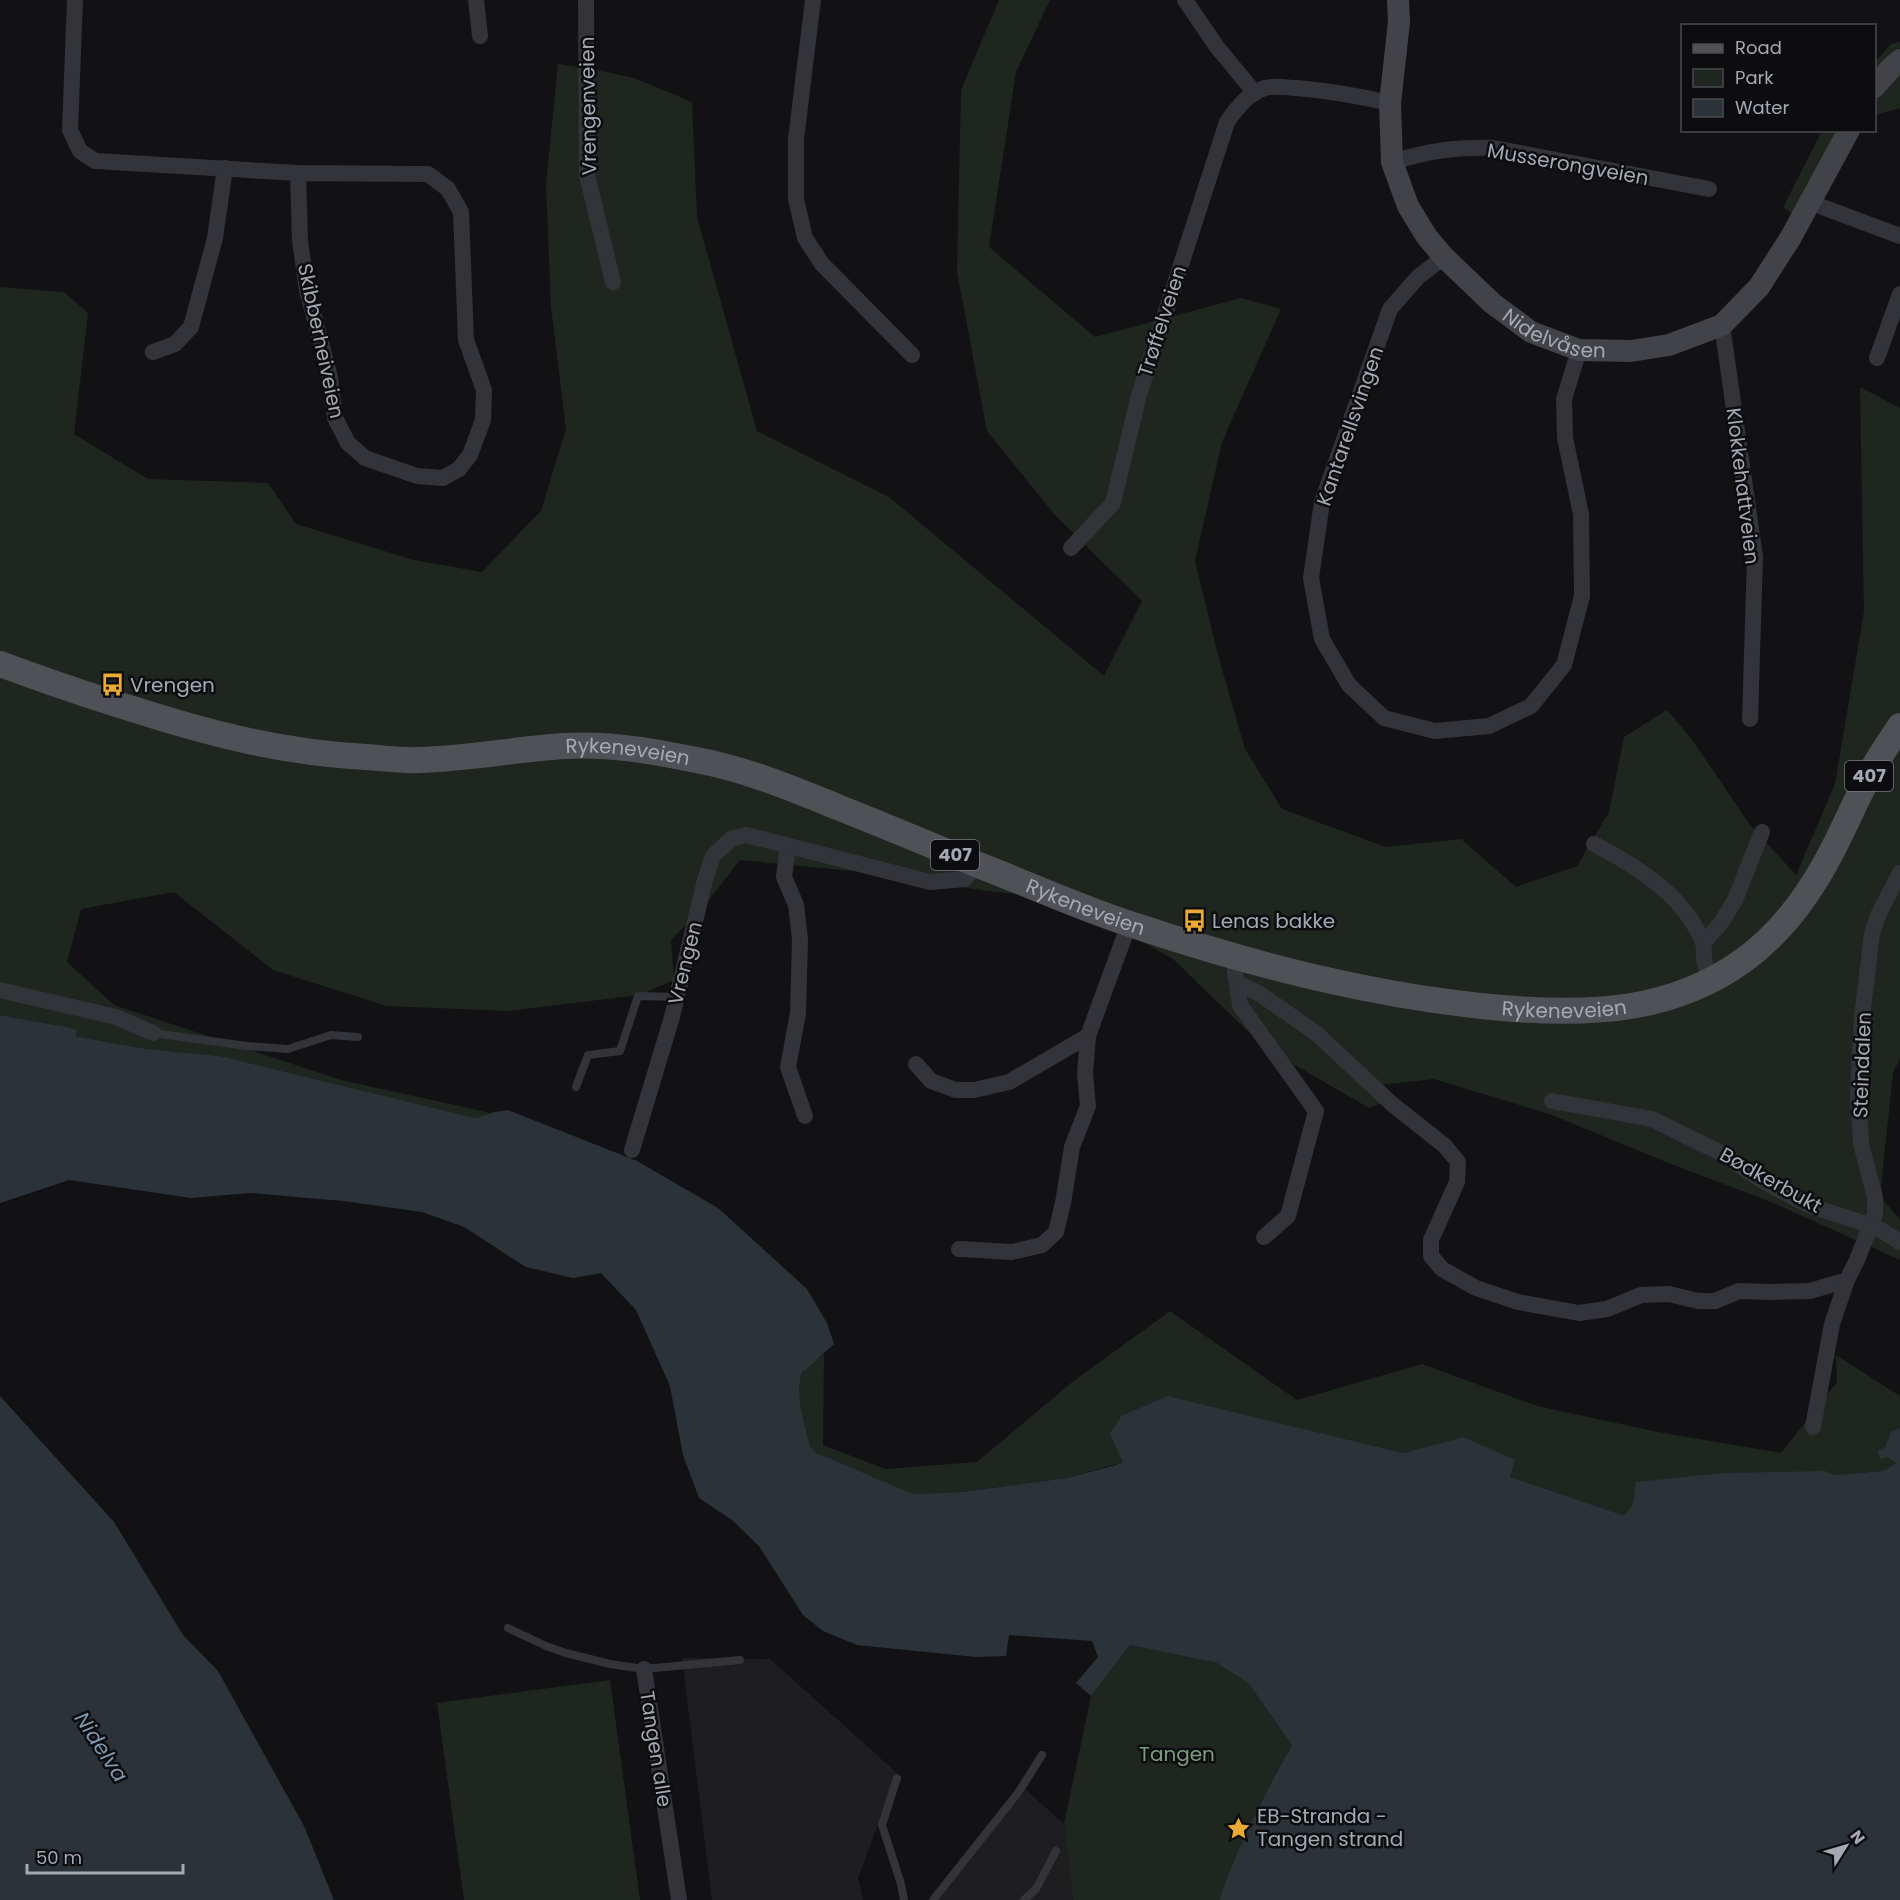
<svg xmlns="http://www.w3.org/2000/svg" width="1900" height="1900" font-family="Poppins,sans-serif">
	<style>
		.built { fill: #1e1e21 }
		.green { fill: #1f261f }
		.water { fill: #2b3339 }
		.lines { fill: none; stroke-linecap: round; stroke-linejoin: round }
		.lane { stroke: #333439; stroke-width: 8 }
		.street { stroke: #333439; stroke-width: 16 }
		.secondary { stroke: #414348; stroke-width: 22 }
		.primary { stroke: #4f5157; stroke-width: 26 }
		.labels { text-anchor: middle; stroke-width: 5; stroke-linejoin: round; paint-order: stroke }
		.shield { fill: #0d0d0f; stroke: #777a82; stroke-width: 1.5 }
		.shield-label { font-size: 18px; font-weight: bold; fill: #a4a9b4 }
		.street-label { font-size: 20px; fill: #a4a9b4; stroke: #0d0d0f }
		.poi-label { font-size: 20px; fill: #a4a9b4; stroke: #0d0d0f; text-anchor: start }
		.park-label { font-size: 20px; fill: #7c9e7d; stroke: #0d0d0f }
		.water-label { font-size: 21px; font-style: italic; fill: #7c97ae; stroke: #0d0d0f }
	</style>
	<rect width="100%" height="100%" fill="#121214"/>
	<g class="built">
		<polygon points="682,1658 770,1659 897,1773 858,1878 863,1900 712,1900"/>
		<polygon points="1026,1790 1064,1824 1073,1900 937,1900"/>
	</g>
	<g class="green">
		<polygon points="999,0 1050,0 1016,72 989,247 1095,337 1241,298 1281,309 1222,442 1195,561 1218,655 1245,749 1282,809 1386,847 1461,839 1516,887 1577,866 1609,812 1624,737 1667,710 1691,738 1750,825 1796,875 1835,784 1864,611 1860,387 1900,408 1900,1059 1893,1073 1880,1196 1900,1220 1900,1260 1776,1204 1666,1162 1552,1115 1434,1079 1380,1085 1385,1102 1369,1108 1264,1047 1173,959 1065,899 988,891 863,872 740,860 704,906 671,940 674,980 639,995 509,1011 387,1006 273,970 174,892 81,909 67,962 114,1005 341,1080 491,1113 475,1118 220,1056 147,1049 85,1038 76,1036 77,1029 0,1015 0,287 64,292 88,313 74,434 148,479 268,483 296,524 414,560 482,572 541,511 566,429 551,307 546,185 558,64 592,69 634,78 692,102 697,217 757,431 889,497 1104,676 1142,601 1055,515 987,431 957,272 961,90"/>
		<polygon points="1900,42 1900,108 1875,115 1875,62 1891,44"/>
		<polygon points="1822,131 1849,131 1801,221 1783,207"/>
		<path d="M1170 1311 1297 1400 1422 1364 1537 1406 1658 1432 1781 1453 1837 1382 1836 1355 1900 1396V1428L1891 1432 1885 1447 1887 1457 1896 1463 1883 1471 1834 1475 1631 1509 1628 1514 1622 1515 1509 1477 1463 1437 1403 1453 1168 1396 1123 1462 1067 1478 962 1492 913 1494 815 1452 810 1446C806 1429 792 1386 803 1372 808 1365 817 1359 824 1354L823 1445 885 1469 977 1462 1071 1383Z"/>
		<path d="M1130 1645 1217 1663 1249 1684 1292 1745C1263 1797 1239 1843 1219 1900H1073L1064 1824 1091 1696Z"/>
		<polygon points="610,1680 640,1900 464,1900 437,1703"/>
	</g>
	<g class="water">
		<path d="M0 1015 77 1029 76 1036 85 1038 147 1049 220 1056 475 1118 495 1112 508 1110 637 1161 718 1208 807 1289 827 1323 834 1344 802 1373C794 1393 805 1425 810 1446L815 1452 913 1494 962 1492 1067 1478 1116 1465 1123 1462 1110 1434 1121 1416 1168 1396 1403 1453 1463 1437 1515 1460 1510 1477 1622 1515C1635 1511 1634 1494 1636 1482L1723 1473 1825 1471 1834 1475 1883 1471 1896 1463 1887 1457 1880 1459 1878 1451 1885 1447 1891 1432 1900 1428V1900H1219C1239 1843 1263 1797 1292 1745L1249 1684 1217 1663 1130 1645 1091 1696 1076 1683 1098 1657 1092 1641 1009 1635 1006 1656 976 1657 857 1645 823 1631 803 1615 759 1546 732 1520 699 1498 683 1455 670 1386 636 1310 601 1273 573 1278 526 1267 464 1227 422 1212 343 1201 250 1193 191 1198 69 1180 0 1203Z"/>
		<polygon points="0,1396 114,1522 183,1635 218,1671 304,1826 334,1900 0,1900"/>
	</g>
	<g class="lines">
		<g class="lane">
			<polyline points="153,1033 247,1046 288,1049 331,1035 358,1037"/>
			<polyline points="576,1087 588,1055 620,1051 638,996 677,997"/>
			<polyline points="508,1628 546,1646 566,1653 610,1664 644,1669 740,1660"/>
			<polyline points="897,1778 882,1825 901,1884 904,1900"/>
			<polyline points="933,1900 1018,1793 1042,1755"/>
			<polyline points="1024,1900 1036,1889 1056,1851"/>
		</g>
		<g class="street">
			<polyline points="75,0 70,130 80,151 95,161 298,173 428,174 448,189 461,212 466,340 484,390 483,420 470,455 459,469 443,478 417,476 365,458 348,443 335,418 330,377 307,290 300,241 298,173"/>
			<polyline points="476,0 480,36"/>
			<polyline points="586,0 587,175 613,282"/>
			<polyline points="813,0 796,139 796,199 805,238 822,264 912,355"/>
			<polyline points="1185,0 1217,47 1255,93"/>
			<path d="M1392 162C1428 151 1455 147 1493 148L1709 189"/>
			<polyline points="1809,202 1900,236"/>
			<polyline points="1444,257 1418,277 1390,309 1322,502 1311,578 1322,639 1349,685 1384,718 1435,731 1489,726 1531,706 1564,665 1582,596 1581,514 1565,438 1564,399 1579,350"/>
			<polyline points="1722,325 1755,557 1750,719"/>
			<polyline points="153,352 175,344 191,327 215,238 225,168"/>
			<polyline points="1877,358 1900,294"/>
			<path d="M1071 548 1113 503 1139 395 1227 122C1236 109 1248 93 1265 88 1275 85 1287 88 1297 88 1329 91 1359 96 1390 103"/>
			<path d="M1594 844C1636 866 1682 894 1702 940 1706 948 1702 959 1706 967 1707 971 1711 975 1713 979"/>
			<polyline points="788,846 784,877 796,905 800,939 798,1013 788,1067 805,1116"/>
			<polyline points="1704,942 1721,923 1735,900 1762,832"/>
			<polyline points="1235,956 1235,972 1240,1005 1316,1111 1288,1216 1264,1237"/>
			<polyline points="1237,983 1260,994 1317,1034 1392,1104 1445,1146 1458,1162 1457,1182 1431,1240 1431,1256 1442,1269 1476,1288 1518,1302 1579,1313 1607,1309 1641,1295 1669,1294 1698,1301 1715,1301 1739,1291 1770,1292 1810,1291 1847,1280 1857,1260 1875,1214 1875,1197 1861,1144 1858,1092 1862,1016 1872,934 1879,913 1900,873"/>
			<polyline points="0,990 116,1017 153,1033"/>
			<polyline points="916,1064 931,1081 956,1090 974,1090 1009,1082 1088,1036 1129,924"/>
			<polyline points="1552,1101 1652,1119 1721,1153 1763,1181 1808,1205 1863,1223 1870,1228 1881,1230 1900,1242"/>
			<polyline points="632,1150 672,1017 705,880 713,856 731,839 746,835 930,882 965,879 977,864"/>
			<polyline points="959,1249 1012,1252 1042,1245 1056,1232 1063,1203 1072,1147 1088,1106 1085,1074 1088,1036"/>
			<polyline points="1813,1427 1832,1324 1847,1280"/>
			<polyline points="644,1669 679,1900"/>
		</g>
		<g class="secondary">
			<path id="s1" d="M1398 0 1399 22 1390 103 1392 162 1408 206 1427 237 1444 257 1492 303 1531 332 1579 350 1631 351 1669 345 1722 325 1759 287 1791 237 1849 130"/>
			<polyline points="1874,87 1893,66 1900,60"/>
		</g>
		<path class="primary" id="s2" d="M0 664C46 681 92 697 139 711 215 735 286 753 366 757 383 758 401 761 418 760 467 759 516 749 565 746 614 743 663 753 711 763 755 773 798 791 840 808 885 826 931 845 976 864 1028 884 1080 908 1133 925 1253 965 1376 997 1502 1008 1588 1015 1671 1013 1744 960 1777 936 1805 900 1825 864 1842 834 1855 801 1872 770 1880 755 1891 740 1900 726"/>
	</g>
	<defs>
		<symbol id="bus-bare" viewBox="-9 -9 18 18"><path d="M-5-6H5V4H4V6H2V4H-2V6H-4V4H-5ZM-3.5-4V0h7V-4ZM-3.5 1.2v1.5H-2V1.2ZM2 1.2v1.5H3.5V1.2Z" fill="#eaaa34" stroke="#0d0d0f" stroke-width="2.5" paint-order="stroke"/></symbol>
		<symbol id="sight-bare" viewBox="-9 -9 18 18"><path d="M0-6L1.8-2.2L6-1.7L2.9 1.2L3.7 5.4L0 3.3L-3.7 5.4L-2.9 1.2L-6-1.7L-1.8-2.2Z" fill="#eaaa34" stroke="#0d0d0f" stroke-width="2.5" paint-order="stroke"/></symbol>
	</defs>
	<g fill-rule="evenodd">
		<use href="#bus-bare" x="96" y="668" width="33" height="33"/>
		<use href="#bus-bare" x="1178" y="904" width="33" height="33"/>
		<use href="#sight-bare" x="1222" y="1812" width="33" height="33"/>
	</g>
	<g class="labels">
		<g class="shield">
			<rect x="1845" y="761" width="48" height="30" rx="4.5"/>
			<rect x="931" y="840" width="48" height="30" rx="4.5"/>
		</g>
		<g class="shield-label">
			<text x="1869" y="782">407</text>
			<text x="955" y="861">407</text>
		</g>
		<g class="street-label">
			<text transform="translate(588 106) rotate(-91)" y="7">Vrengenveien</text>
			<text transform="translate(1568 164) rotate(10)" y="7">Musserongveien</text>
			<text transform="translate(1162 321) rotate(-72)" y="7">Trøffelveien</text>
			<text dy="7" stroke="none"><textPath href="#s1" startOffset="410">Nidelvåsen</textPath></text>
			<text transform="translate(321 341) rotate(78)" y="7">Skibberheiveien</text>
			<text transform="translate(1350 426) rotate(-71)" y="7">Kantarellsvingen</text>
			<text transform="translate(1743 486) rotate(83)" y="7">Klokkehattveien</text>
			<text dy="7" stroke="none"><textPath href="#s2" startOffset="642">Rykeneveien</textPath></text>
			<text dy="7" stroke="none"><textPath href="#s2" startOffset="1128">Rykeneveien</textPath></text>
			<text transform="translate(685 963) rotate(-76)" y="7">Vrengen</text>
			<text dy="7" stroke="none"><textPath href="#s2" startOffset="1620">Rykeneveien</textPath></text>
			<text transform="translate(1862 1065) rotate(-88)" y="7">Steindalen</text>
			<text transform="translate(1771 1180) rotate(29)" y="7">Bødkerbukt</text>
			<text transform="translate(656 1749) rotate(81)" y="7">Tangen alle</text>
		</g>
		<g class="poi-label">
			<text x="130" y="692">Vrengen</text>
			<text x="1212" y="928">Lenas bakke</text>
			<text x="1257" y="1823">EB-Stranda -<tspan x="1257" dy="23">Tangen strand</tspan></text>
		</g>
		<g class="park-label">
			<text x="1177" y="1761">Tangen</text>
		</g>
		<g class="water-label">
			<text transform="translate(101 1747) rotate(57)" y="7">Nidelva</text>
		</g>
	</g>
	<rect x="1681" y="24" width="195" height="108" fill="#0d0d0f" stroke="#494b51" stroke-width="1.5"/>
	<rect x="1693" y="44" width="30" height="9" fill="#4f5157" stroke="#494b51" stroke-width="1.5"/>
	<text x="1735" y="54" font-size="18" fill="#a4a9b4">Road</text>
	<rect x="1693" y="69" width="30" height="18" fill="#1f261f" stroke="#494b51" stroke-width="1.5"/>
	<text x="1735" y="84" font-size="18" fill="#a4a9b4">Park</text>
	<rect x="1693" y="99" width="30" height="18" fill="#2b3339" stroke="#494b51" stroke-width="1.5"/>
	<text x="1735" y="114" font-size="18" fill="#a4a9b4">Water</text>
	<g transform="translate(1846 1846) rotate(53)" stroke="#0d0d0f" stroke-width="4.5" paint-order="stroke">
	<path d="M0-4.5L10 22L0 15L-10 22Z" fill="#a4a9b4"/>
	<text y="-9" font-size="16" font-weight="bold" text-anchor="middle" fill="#a4a9b4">N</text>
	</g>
	<path d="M27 1864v9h156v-9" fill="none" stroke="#a4a9b4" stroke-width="3"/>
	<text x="36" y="1864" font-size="18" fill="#a4a9b4" stroke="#0d0d0f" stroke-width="4.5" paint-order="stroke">50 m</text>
</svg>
